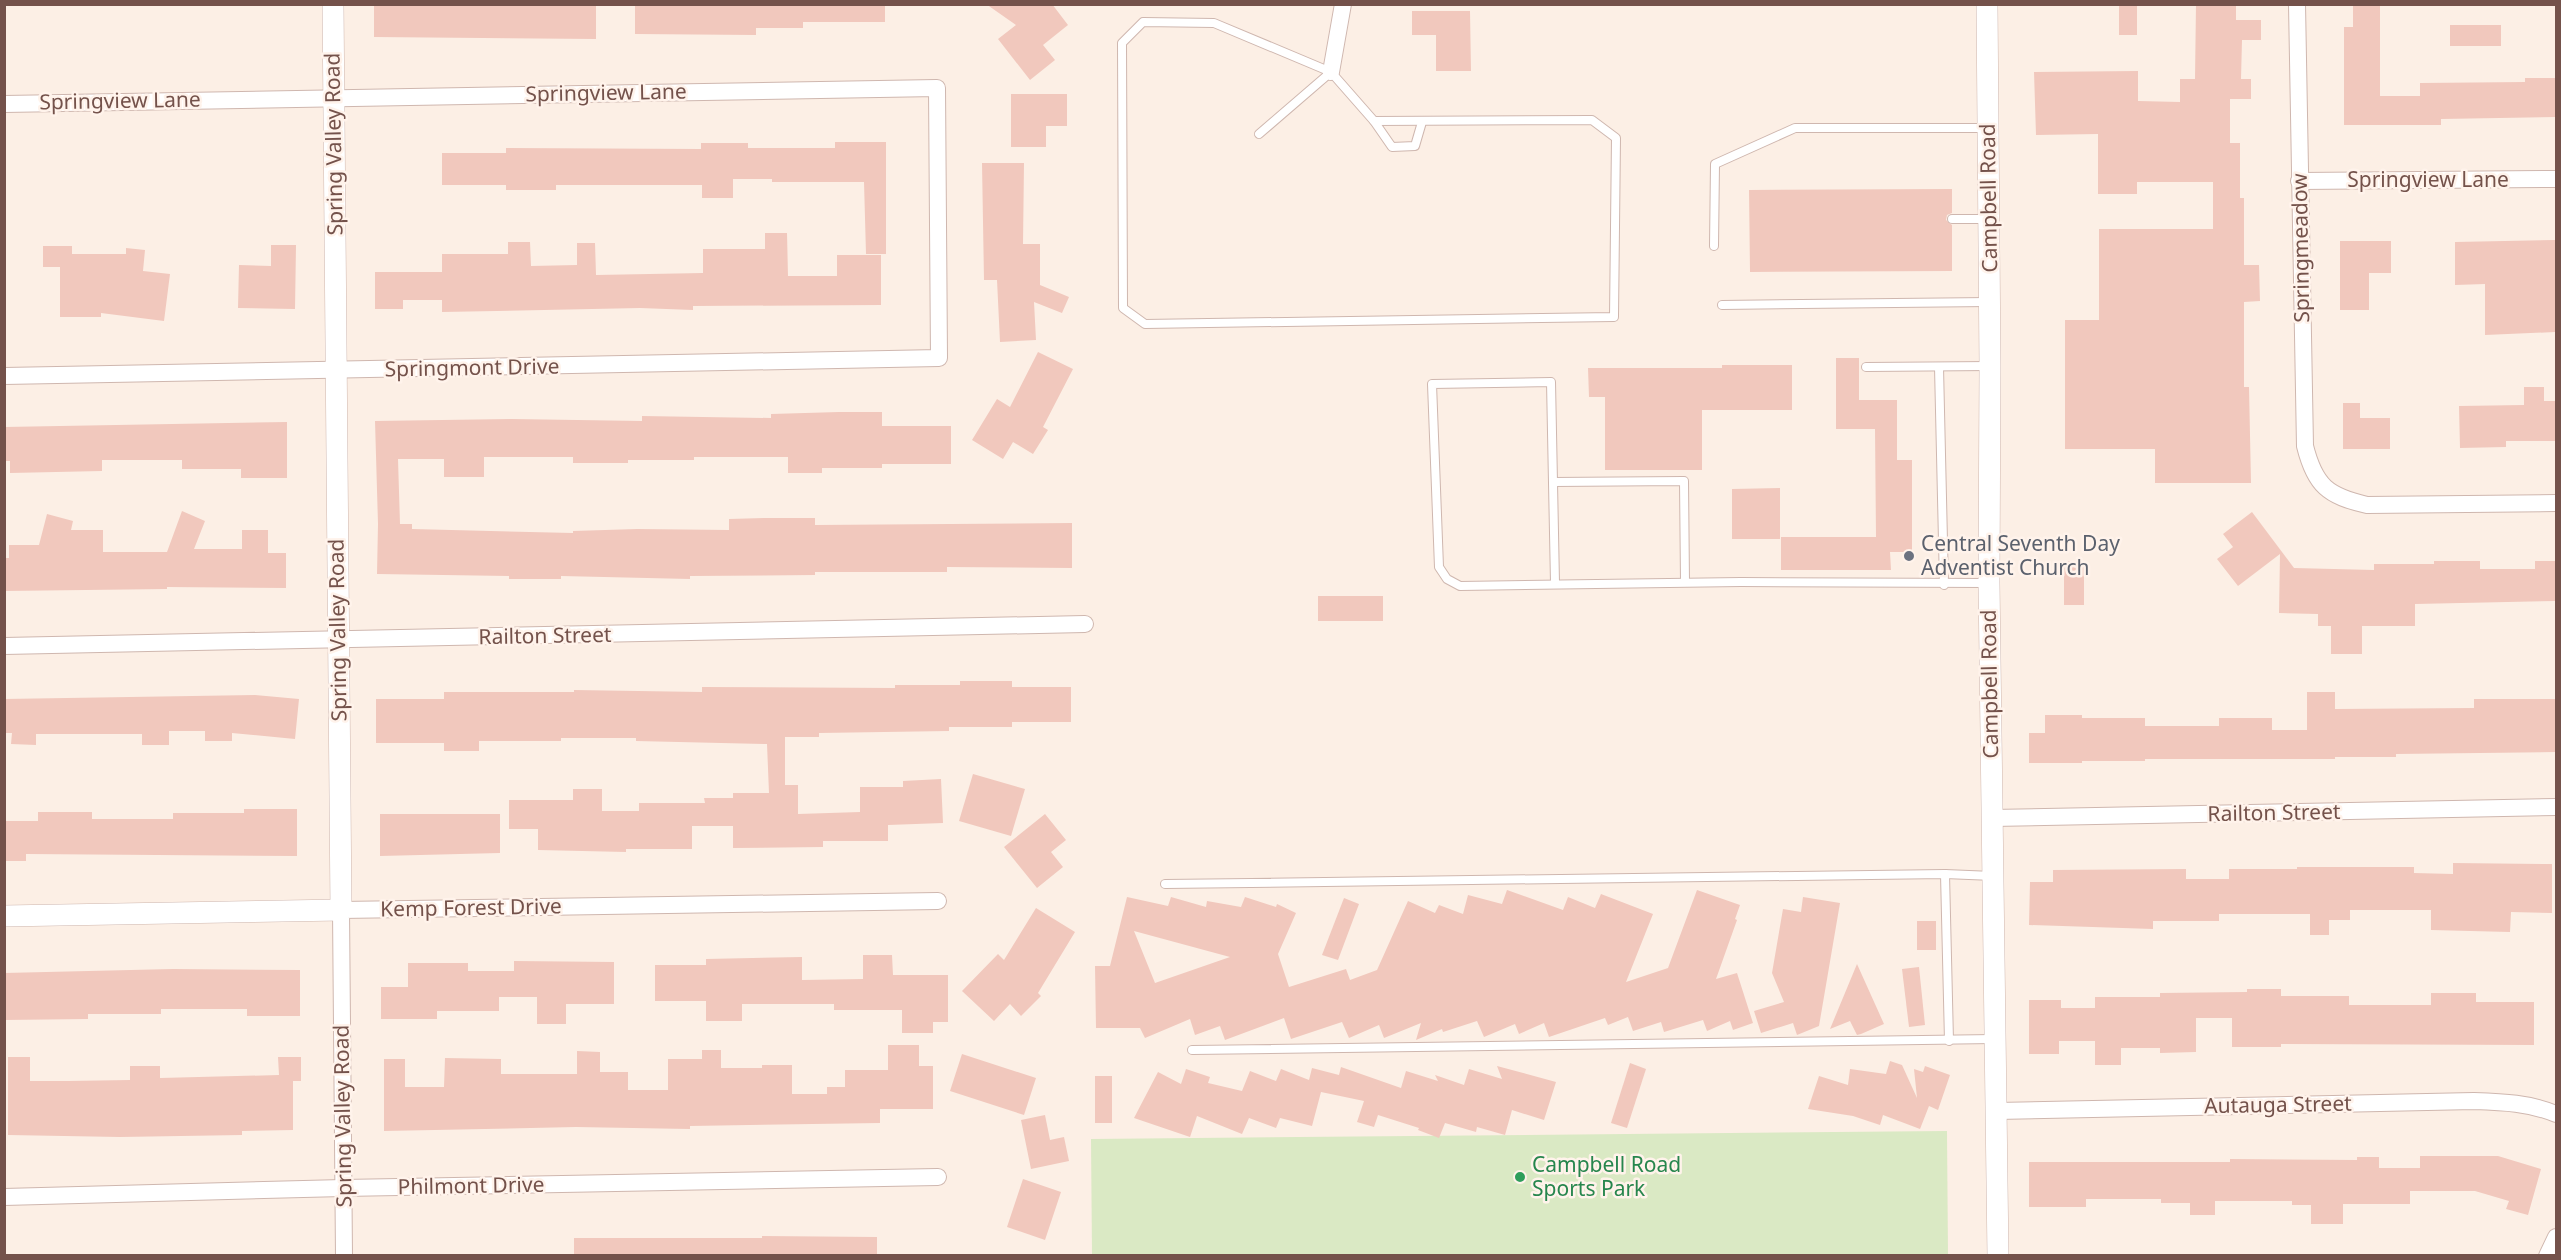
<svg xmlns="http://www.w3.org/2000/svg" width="2561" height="1260" font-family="'Noto Sans',sans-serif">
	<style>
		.green { fill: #dae9c4 }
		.building { fill: #f1c8bd; fill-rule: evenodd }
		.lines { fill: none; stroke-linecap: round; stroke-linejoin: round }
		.service-casing { stroke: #cfb7af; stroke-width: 10 }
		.minor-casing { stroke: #cfb7af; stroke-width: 18 }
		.tertiary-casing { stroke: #cfb7af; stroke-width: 22 }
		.service { stroke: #fff; stroke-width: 8 }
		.minor { stroke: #fff; stroke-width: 16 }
		.tertiary { stroke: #fff; stroke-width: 21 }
		.worship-dot { fill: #6b7280; stroke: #fff3eb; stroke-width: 2 }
		.leisure-dot { fill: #2e9e5b; stroke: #fff3eb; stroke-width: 2 }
		.labels { text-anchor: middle; stroke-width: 5; stroke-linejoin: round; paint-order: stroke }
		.street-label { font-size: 21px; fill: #74524b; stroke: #fff3eb }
		.worship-label { font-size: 21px; fill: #5b616d; stroke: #fff3eb; text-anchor: start }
		.leisure-label { font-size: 21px; fill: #27864d; stroke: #fff3eb; text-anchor: start }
	</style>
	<rect width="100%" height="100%" fill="#fcefe5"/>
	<polygon class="green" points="1947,1131 1948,1255 1092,1255 1091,1139"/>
	<g class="building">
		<polygon points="374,4 596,4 596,39 374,37"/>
		<polygon points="635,4 885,4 885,22 803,22 803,28 756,28 756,35 635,34"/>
		<polygon points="986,4 1052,4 1068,25 1043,45 1055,60 1030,80 998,39 1016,25"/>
		<rect x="2119" y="4" width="18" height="31"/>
		<polygon points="2196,4 2236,4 2236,20 2261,20 2261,40 2242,40 2241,79 2251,79 2251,99 2230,99 2230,143 2240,143 2240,198 2244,198 2244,265 2259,265 2260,301 2244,302 2244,387 2249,387 2251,483 2155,483 2155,449 2065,449 2065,320 2099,320 2099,229 2213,229 2213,182 2137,182 2137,194 2098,194 2098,134 2036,135 2034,72 2138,71 2138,101 2180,102 2180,79 2195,79"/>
		<polygon points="2353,4 2380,4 2380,96 2420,96 2420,83 2525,82 2525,78 2556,78 2556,117 2441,119 2441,125 2344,125 2344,27 2353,27"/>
		<polygon points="1412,11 1470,11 1471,71 1436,71 1436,35 1412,35"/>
		<rect x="2450" y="25" width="51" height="21"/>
		<polygon points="1011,94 1067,94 1067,126 1046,126 1046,147 1011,147"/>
		<polygon points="835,142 886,142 886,254 866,254 864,182 772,182 772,179 733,179 733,198 702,198 702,185 556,185 556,190 506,190 506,185 442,185 442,153 506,153 506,148 701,149 701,143 748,143 748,148 835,148"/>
		<polygon points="982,163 1024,163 1023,244 1040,244 1040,285 1069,297 1062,313 1034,302 1036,340 1000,342 997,280 984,280"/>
		<polygon points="1952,189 1952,213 1947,215 1946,220 1952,225 1952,271 1750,272 1749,190"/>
		<polygon points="765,233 787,233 788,276 837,276 837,255 881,255 881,305 693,306 693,310 640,308 442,312 442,300 403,300 403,309 375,309 375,272 442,272 442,254 508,254 508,242 530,242 531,266 577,265 577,243 595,243 596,275 703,273 703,249 765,249"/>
		<polygon points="2555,240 2555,332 2485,335 2485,284 2455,285 2455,242"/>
		<polygon points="2340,241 2391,241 2391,273 2369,273 2369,310 2340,310"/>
		<polygon points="271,245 296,245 295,309 238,308 239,265 271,266"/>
		<polygon points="43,246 72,246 72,254 126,254 126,248 145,250 143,271 170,274 164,321 101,313 101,317 60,317 60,267 43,267"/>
		<polygon points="1038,352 1073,369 1043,427 1048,430 1033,454 1013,442 1003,459 972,440 997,399 1010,407"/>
		<polygon points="1836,358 1859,358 1859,400 1897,400 1897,460 1912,460 1912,552 1890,552 1891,570 1781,570 1781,537 1876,537 1875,429 1836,429"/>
		<polygon points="1722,365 1792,365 1792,410 1702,410 1702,470 1605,470 1605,397 1589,397 1588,368 1722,368"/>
		<polygon points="2524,387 2544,387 2544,401 2556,401 2556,441 2506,441 2506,447 2460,448 2459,406 2524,405"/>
		<polygon points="2343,403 2360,403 2360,418 2390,418 2390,449 2343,449"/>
		<polygon points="839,412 882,412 882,426 951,426 951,464 882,464 882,468 822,468 822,473 788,473 788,457 694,457 694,460 628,460 628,463 573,463 573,457 484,457 484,477 444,477 444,459 398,459 400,524 412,524 412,529 573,533 573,531 637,529 729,530 729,519 764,518 815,518 815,525 1072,523 1072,568 947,567 947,572 815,572 815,575 690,576 690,579 561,576 561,579 509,579 509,576 377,574 378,524 375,421 512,419 642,421 642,416 771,418 771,414"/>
		<polygon points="287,422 287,478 241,478 241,469 182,469 182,460 102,460 102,471 10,473 10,461 4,461 4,427"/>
		<polygon points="1780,488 1780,539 1732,539 1732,489"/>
		<polygon points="182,511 205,521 194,549 242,549 242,530 268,530 268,553 286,553 286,588 167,587 167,589 4,591 4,558 9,558 9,545 39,545 47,514 73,521 71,530 103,530 103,552 167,552"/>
		<polygon points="2252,512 2294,568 2374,570 2374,564 2434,564 2434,561 2480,561 2480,569 2535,569 2535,561 2555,561 2555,601 2415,604 2415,626 2362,626 2362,654 2331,654 2331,626 2318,626 2318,614 2279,613 2280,554 2238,586 2217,559 2233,547 2223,534"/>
		<rect x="2064" y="561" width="20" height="44"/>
		<rect x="1318" y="596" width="65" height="25"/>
		<polygon points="960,681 1012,681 1012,687 1071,687 1071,722 1012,722 1012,727 949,727 949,731 819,733 819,737 785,737 785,785 798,785 798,814 860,812 860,787 903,787 903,781 941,779 943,823 888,825 888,841 823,841 823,847 733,848 733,826 692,826 692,849 626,849 626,852 538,850 538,829 509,829 509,800 573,800 573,789 602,789 602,811 639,811 639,803 705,803 704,798 733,798 733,793 769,793 767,744 636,741 636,738 561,738 561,741 479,741 479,751 444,751 444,743 376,743 376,699 444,699 444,692 574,692 574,690 702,692 702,687 895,688 895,685 960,685"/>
		<polygon points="2307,692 2335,692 2335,709 2474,708 2474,699 2556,699 2556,752 2396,754 2396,757 2335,757 2335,759 2145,759 2145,761 2082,761 2082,763 2029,763 2029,733 2045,733 2045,715 2082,715 2082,718 2145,718 2145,726 2219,726 2219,718 2272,718 2272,730 2307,730"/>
		<polygon points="255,695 299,699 295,739 232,733 232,741 205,741 205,731 169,731 169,745 142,745 142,734 36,734 36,745 11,744 12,733 4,733 4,699"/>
		<polygon points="973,774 1025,789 1011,836 959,821"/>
		<polygon points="244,809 297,809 297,856 26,854 26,861 4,861 4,821 38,821 38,812 92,812 92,819 173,819 173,813 244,813"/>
		<polygon points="380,814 500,814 500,853 380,856"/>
		<polygon points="1045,814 1066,840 1051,852 1063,867 1037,888 1004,847"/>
		<polygon points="2453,863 2552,864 2552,913 2511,912 2510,932 2431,930 2431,910 2350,910 2350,920 2329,920 2329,935 2310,935 2310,914 2219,914 2219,921 2153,921 2153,929 2029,925 2030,882 2053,882 2053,870 2186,869 2186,879 2229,879 2229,869 2297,869 2297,867 2414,867 2414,873 2453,874"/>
		<path d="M1507 890 1563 910 1568 897 1595 908 1601 894 1653 914 1626 982 1668 968 1697 890 1740 905 1735 919 1737 920 1716 979 1737 973 1753 1023 1733 1030 1730 1021 1707 1031 1703 1020 1664 1032 1661 1022 1633 1031 1628 1017 1608 1025 1605 1018 1549 1037 1544 1023 1519 1034 1515 1024 1484 1037 1477 1021 1443 1032 1442 1029 1416 1040 1421 1023 1384 1038 1379 1025 1349 1038 1342 1022 1291 1039 1284 1018 1225 1040 1220 1026 1195 1035 1190 1019 1145 1038 1140 1028H1096L1095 966H1110L1127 897 1168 906 1171 897 1206 907 1207 901 1241 907 1245 897 1276 907 1277 904 1296 913 1278 954 1289 987 1346 969 1350 980 1377 970 1408 901 1435 913 1439 905 1463 914 1468 895 1502 904ZM1134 931 1230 957 1155 983Z"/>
		<polygon points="1803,897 1840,903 1819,1026 1797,1035 1793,1023 1761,1033 1754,1011 1784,1002 1772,973 1783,909 1801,912"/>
		<polygon points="1344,898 1359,904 1338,960 1322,955"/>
		<polygon points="1036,908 1075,932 1038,993 1041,996 1021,1016 1010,1004 994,1021 962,991 998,954 1004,960"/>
		<rect x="1917" y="921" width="19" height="29"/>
		<polygon points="863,955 892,955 893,975 948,975 948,1022 933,1022 933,1033 902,1033 902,1010 834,1010 834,1004 742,1004 742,1021 706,1021 706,1001 655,1001 655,965 706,965 706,959 802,957 802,980 863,979"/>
		<polygon points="514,961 614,962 614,1004 566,1004 566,1024 537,1024 537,997 499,997 499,1011 437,1011 437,1019 381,1019 381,987 408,987 408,963 468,963 468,971 514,971"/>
		<polygon points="1857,964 1884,1024 1861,1034 1857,1035 1850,1021 1830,1029"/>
		<polygon points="1919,967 1925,1025 1909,1027 1902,969"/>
		<polygon points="173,969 300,970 300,1016 247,1016 247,1009 161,1009 161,1014 88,1014 88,1019 4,1020 4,973"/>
		<polygon points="2247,989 2281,989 2281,996 2349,996 2349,1005 2431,1005 2431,993 2476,993 2476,1002 2534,1002 2534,1045 2281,1044 2281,1047 2232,1047 2232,1018 2196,1018 2196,1052 2160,1053 2160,1048 2121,1048 2121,1065 2095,1065 2095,1041 2059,1041 2059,1054 2029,1054 2029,1000 2061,1000 2061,1008 2095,1008 2095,997 2160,997 2160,993 2247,992"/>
		<polygon points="888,1045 919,1045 919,1066 933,1066 933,1109 880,1109 880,1123 690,1126 690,1129 576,1127 384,1131 384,1059 405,1059 405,1087 444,1087 445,1058 501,1059 501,1074 577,1074 577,1051 600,1052 600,1072 628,1072 628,1090 668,1090 668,1059 702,1059 702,1050 721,1050 721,1068 762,1068 762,1065 792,1065 792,1094 827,1094 827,1087 845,1087 845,1070 888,1070"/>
		<polygon points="962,1054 1036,1078 1024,1115 950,1091"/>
		<polygon points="8,1057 30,1057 30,1081 68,1081 130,1080 130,1066 160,1066 160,1078 279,1075 278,1057 301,1057 301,1081 293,1081 293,1130 242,1131 242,1135 120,1137 8,1135"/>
		<polygon points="1890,1061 1902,1065 1917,1098 1914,1069 1923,1072 1925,1066 1950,1075 1938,1110 1929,1106 1920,1129 1883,1115 1880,1125 1853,1116 1808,1109 1819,1076 1848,1085 1850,1069 1886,1074"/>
		<polygon points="1630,1063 1646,1069 1627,1128 1611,1123"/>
		<polygon points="1497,1066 1556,1082 1544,1120 1512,1110 1505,1135 1477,1127 1476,1132 1445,1123 1439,1138 1418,1130 1419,1128 1378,1115 1374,1127 1357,1122 1364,1101 1321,1092 1312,1126 1280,1118 1276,1128 1249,1118 1242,1134 1197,1116 1190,1137 1134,1118 1158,1072 1181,1084 1186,1069 1210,1077 1208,1083 1242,1091 1250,1071 1276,1081 1281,1069 1309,1080 1312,1068 1339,1075 1341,1067 1401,1088 1406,1071 1438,1081 1435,1075 1464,1085 1469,1069 1502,1079"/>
		<rect x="1095" y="1076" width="17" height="47"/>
		<polygon points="1045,1115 1050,1140 1064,1137 1069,1161 1031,1169 1021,1120"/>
		<polygon points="2420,1156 2498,1156 2541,1169 2528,1215 2506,1209 2509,1201 2475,1191 2410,1191 2410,1204 2343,1204 2343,1224 2311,1224 2311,1205 2292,1205 2292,1201 2215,1201 2215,1215 2190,1215 2190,1203 2161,1203 2161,1199 2086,1199 2086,1207 2029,1207 2029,1162 2230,1162 2230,1159 2357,1160 2357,1157 2379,1157 2379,1168 2420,1168"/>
		<polygon points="1023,1179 1061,1192 1045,1240 1007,1227"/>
		<polygon points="762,1236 877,1237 877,1256 574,1256 574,1238 762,1238"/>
	</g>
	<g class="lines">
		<defs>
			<g id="service">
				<polygon points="1143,22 1214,23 1331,72 1374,121 1592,120 1616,138 1614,317 1145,324 1123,308 1122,43"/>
				<polyline points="1374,121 1392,147 1415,146 1422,122"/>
				<polyline points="1259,134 1331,72"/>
				<polyline points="1952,219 1989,219"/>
				<polyline points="1714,246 1715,164 1795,128 1988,128"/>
				<polyline points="1722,305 1989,302"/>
				<polyline points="1866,367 1990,366"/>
				<polyline points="1939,367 1944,585"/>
				<polyline points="1553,482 1684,481 1685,582"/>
				<polyline points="1555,583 1551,382 1432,384 1439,567 1447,579 1460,586 1741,582 1989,583"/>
				<polyline points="1945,874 1949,1041"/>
				<polyline points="1165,884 1945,874 1993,876"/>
				<polyline points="1192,1050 1994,1039"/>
			</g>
			<g id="minor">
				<path d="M2297 4 2305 446C2315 486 2328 496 2367 505L2556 503"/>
				<polyline points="1331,72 1343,4"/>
				<polyline points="4,104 937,88 939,358 4,376"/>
				<polyline points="2299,181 2556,179"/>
				<polyline points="4,646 1085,624"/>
				<polyline points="1992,818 2556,807"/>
				<path d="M1997 1111 2474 1101C2503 1102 2530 1103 2556 1114"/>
				<polyline points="4,1197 343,1188 938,1177"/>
				<polyline points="344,1256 341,910 938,901"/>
				<polyline points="2547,1256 2556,1237"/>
			</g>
			<g id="tertiary">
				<polyline points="1987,4 1990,366 1989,583 1998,1256"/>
				<polyline points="4,916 341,910 333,4"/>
			</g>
		</defs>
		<use href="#service" class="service-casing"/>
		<use href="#minor" class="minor-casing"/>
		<use href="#tertiary" class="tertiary-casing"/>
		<use href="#service" class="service"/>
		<use href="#minor" class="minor"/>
		<use href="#tertiary" class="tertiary"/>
	</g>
	<circle class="worship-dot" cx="1909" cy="556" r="6"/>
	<circle class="leisure-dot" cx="1520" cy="1177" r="6"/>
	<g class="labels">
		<g class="street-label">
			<text transform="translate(606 93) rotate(-1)" y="7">Springview Lane</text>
			<text transform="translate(120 101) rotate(-1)" y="7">Springview Lane</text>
			<text transform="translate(334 144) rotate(-91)" y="7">Spring Valley Road</text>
			<text x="2428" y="187">Springview Lane</text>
			<text transform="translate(1989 198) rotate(-91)" y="7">Campbell Road</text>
			<text transform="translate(2301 248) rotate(-91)" y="7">Springmeadow</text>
			<text transform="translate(472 368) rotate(-1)" y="7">Springmont Drive</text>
			<text transform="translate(338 630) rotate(-91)" y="7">Spring Valley Road</text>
			<text transform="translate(545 636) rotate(-1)" y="7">Railton Street</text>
			<text transform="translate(1990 684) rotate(-91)" y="7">Campbell Road</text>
			<text transform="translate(2274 813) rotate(-1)" y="7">Railton Street</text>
			<text transform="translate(471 908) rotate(-1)" y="7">Kemp Forest Drive</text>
			<text transform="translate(2278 1105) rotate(-1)" y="7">Autauga Street</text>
			<text transform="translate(343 1116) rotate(-91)" y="7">Spring Valley Road</text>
			<text transform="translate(471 1186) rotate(-1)" y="7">Philmont Drive</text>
		</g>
		<g class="worship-label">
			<text x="1921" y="551">Central Seventh Day<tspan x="1921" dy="24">Adventist Church</tspan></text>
		</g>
		<g class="leisure-label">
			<text x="1532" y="1172">Campbell Road<tspan x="1532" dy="24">Sports Park</tspan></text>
		</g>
	</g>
	<rect width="2561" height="1260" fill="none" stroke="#74524b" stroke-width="12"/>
</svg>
